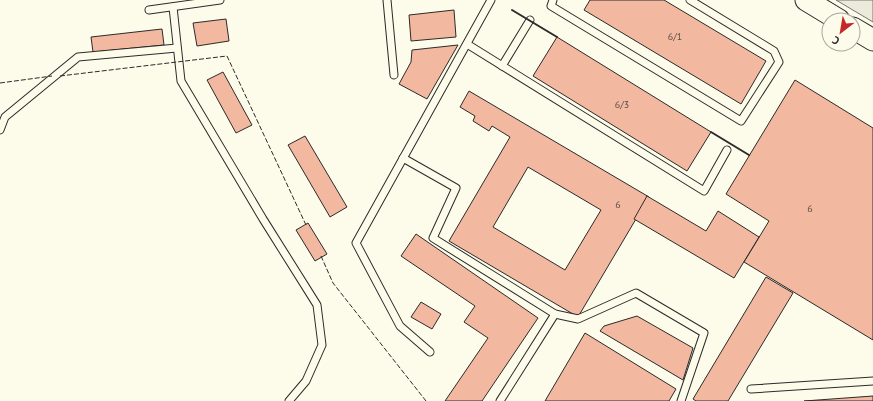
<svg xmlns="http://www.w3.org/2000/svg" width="873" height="401" font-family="'PT Sans',sans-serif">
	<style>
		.green { fill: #ecebdb; stroke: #74746e }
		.building { fill: #f2b8a0; stroke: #2b2b2b; fill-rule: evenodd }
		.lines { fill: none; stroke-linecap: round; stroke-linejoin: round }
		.lane-casing { stroke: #2b2b2b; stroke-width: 9 }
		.secondary-casing { stroke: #2b2b2b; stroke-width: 23 }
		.lane { stroke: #fdfbea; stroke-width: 7 }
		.secondary { stroke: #fdfbea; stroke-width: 21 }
		.fence { stroke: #2b2b2b; stroke-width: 1; stroke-dasharray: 5 2; stroke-linecap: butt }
		.wall { stroke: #2b2b2b; stroke-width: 2 }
		.labels { text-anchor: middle; stroke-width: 3; stroke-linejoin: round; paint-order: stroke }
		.number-label { font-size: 10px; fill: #5d4e48 }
	</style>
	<rect width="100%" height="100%" fill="#fdfbea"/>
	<polygon class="green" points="836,0 873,0 873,22"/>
	<g class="building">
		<polygon points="590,0 664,0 766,61 741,104 584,10"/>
		<polygon points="454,10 456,37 411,41 409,15"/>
		<polygon points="226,19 229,41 197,46 193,23"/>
		<polygon points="162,29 164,45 93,52 91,37"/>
		<polygon points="557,37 711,132 687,171 533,76"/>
		<polygon points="458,45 427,99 399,84 411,62 412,50"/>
		<polygon points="223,72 252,125 236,133 207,80"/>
		<polygon points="795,80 873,128 873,340 744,262 769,221 726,194"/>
		<path d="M469 91 649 197 578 317 449 241 510 137 492 126 489 131 473 121 475 116 460 107ZM528 167 601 210 565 270 493 227Z"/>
		<polygon points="305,136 347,207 330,217 288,145"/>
		<polygon points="647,196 706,231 718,211 759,237 734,278 634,219"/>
		<polygon points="308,223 327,254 315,261 296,230"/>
		<polygon points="416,234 538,318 482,401 445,401 488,338 464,322 475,306 401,256"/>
		<polygon points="766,277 793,293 728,401 696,401 693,399"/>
		<polygon points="421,302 441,314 432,329 411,317"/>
		<polygon points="637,316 693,348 683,380 600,331 604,326"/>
		<polygon points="585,333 676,389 669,401 545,401"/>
		<polygon points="873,396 873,401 804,401"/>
	</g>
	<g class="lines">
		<defs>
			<g id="lane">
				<polyline points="387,0 394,75"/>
				<polyline points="553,0 551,6 741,121 779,62 774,51 690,0"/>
				<polyline points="173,7 181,81 263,219 317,305 322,345 306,381 289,401"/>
				<polyline points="149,10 220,0"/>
				<polyline points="467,44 704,191 727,150"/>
				<polyline points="502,66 530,20"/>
				<polyline points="0,130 5,117 78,57 177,48"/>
				<polyline points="403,158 456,188 433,238 555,314 578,319 636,293 704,333 681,401"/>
				<polyline points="430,352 400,326 356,243 491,0"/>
				<polyline points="751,389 873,381"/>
				<polyline points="500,401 555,314"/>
			</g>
			<g id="secondary">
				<polyline points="806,0 839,20"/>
				<polyline points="853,28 873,40"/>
			</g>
		</defs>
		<use href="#lane" class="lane-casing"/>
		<use href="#secondary" class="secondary-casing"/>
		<use href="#lane" class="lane"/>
		<use href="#secondary" class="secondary"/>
		<g class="fence">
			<polyline points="60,76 227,56 306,225"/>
			<polyline points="0,83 52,76"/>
			<polyline points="321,256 333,283 426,401"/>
		</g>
		<g class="wall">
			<polyline points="512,10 557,37"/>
			<polyline points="711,132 749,155"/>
		</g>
	</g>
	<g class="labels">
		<g class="number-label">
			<text x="675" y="40">6/1</text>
			<text x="622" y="108">6/3</text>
			<text x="618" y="208">6</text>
			<text x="810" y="212">6</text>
		</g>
	</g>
	<g transform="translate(841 32) rotate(211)"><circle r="19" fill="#fdfbea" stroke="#a9a89e"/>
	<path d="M0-3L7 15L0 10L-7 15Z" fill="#c62828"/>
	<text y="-6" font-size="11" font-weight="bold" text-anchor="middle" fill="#2b2b2b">С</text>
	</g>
</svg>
